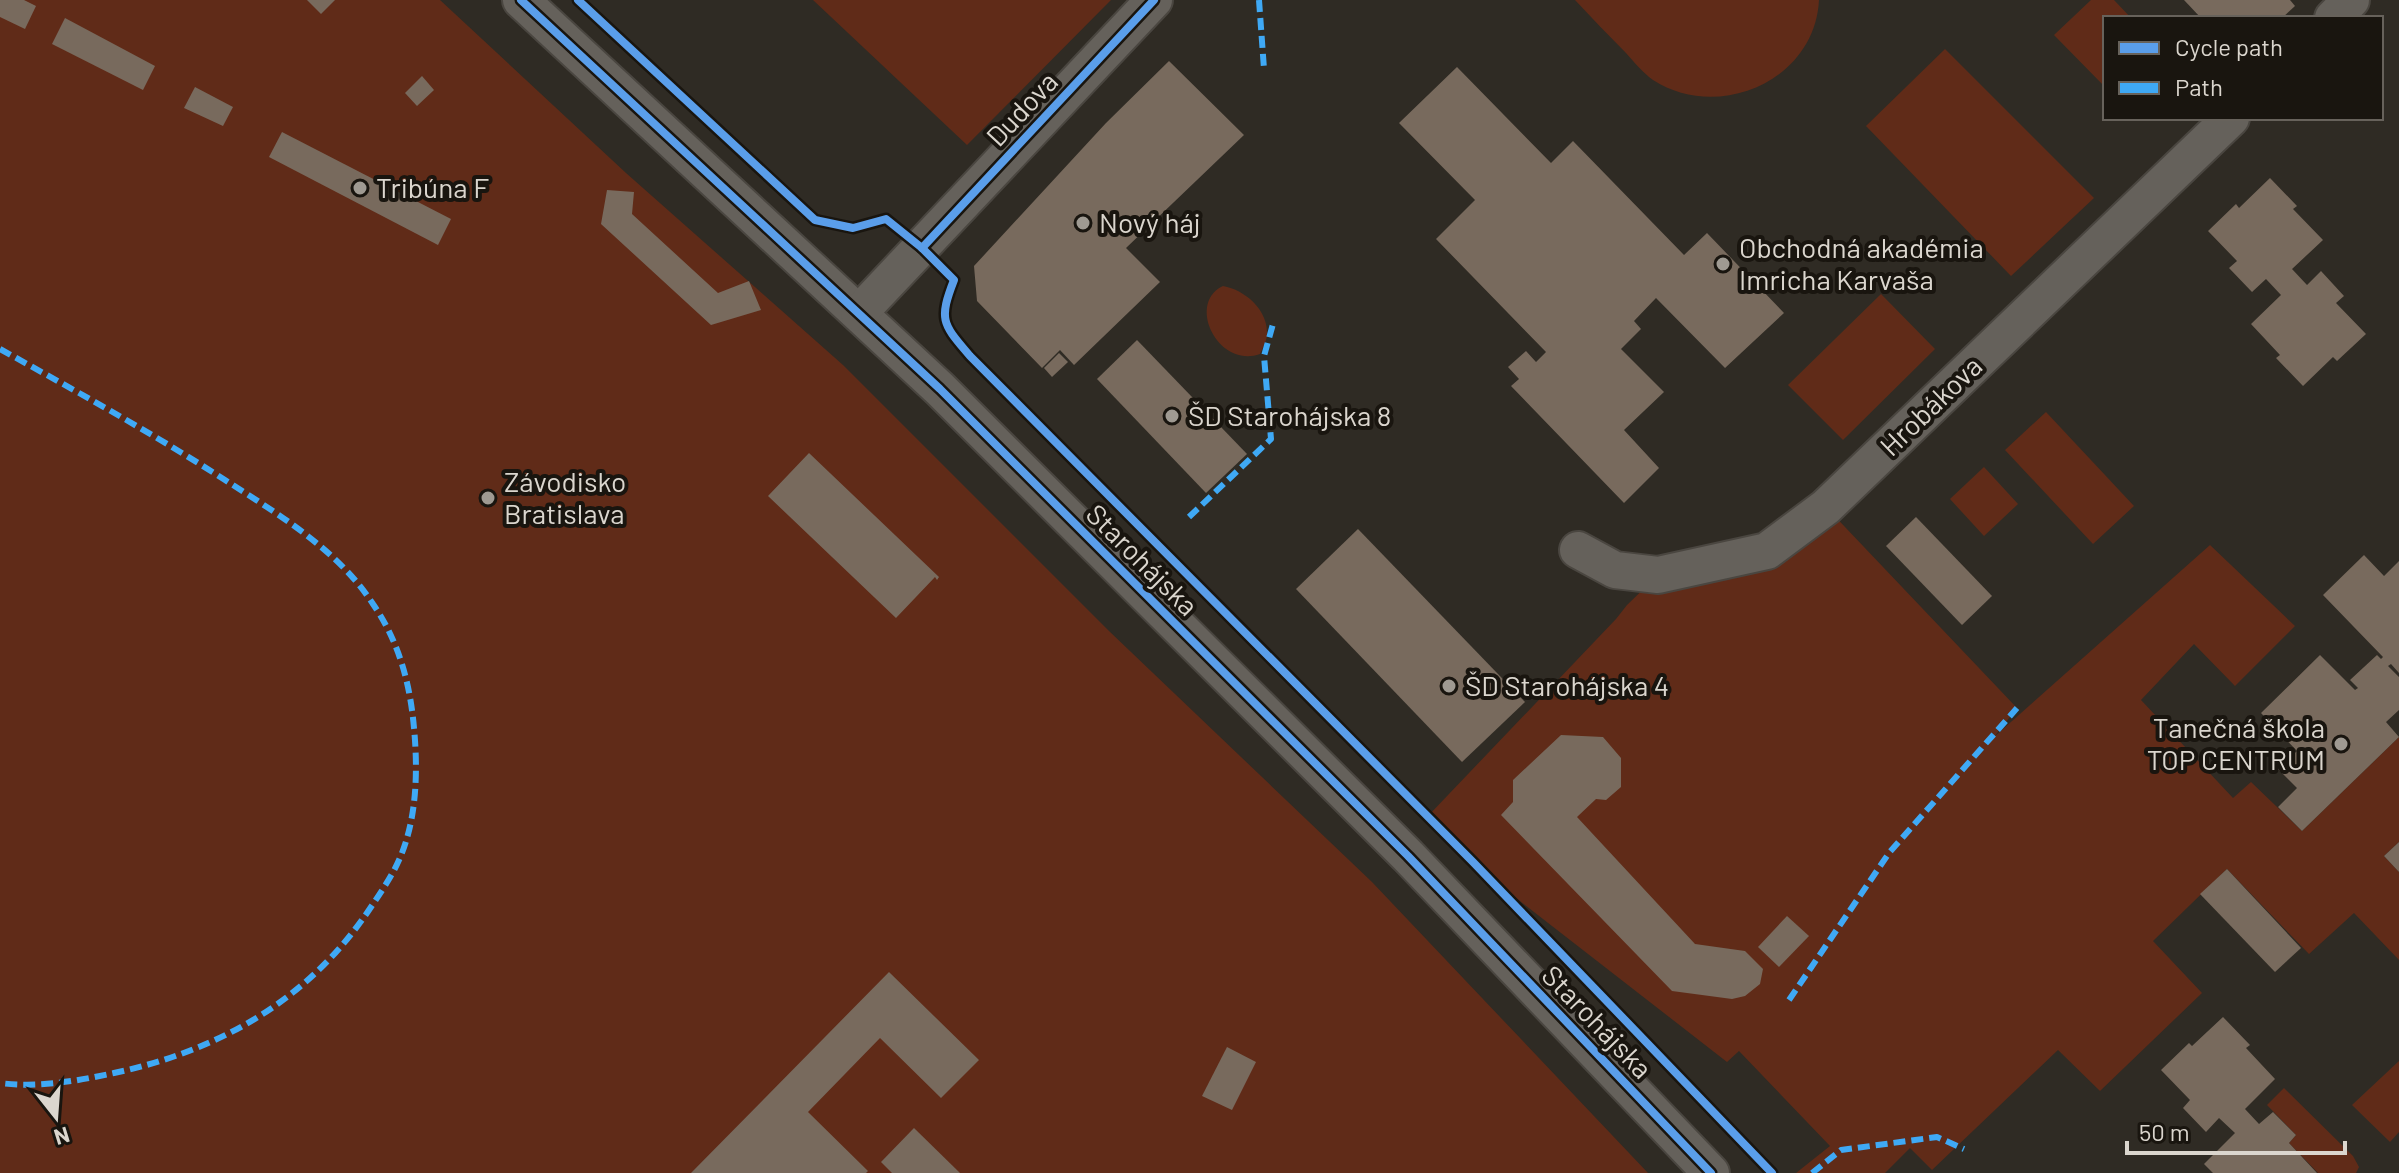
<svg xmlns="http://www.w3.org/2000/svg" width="2399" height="1173" font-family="Barlow,sans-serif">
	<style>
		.green { fill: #602b18 }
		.building { fill: #786a5d }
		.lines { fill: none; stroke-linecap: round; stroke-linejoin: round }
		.minor-casing { stroke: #4a4640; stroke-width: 40 }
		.minor { stroke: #65615b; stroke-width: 36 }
		.quiet { stroke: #3fa9f5; stroke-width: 6; stroke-dasharray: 12 6; stroke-linecap: butt }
		.cycleway-casing { stroke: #19150f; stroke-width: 13 }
		.cycleway { stroke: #5a9eea; stroke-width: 8 }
		.poi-dot { fill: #9f9a92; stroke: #19150f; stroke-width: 3 }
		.labels { text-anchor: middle; stroke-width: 8; stroke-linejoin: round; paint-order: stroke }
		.street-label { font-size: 28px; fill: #dbd6ce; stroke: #19150f }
		.poi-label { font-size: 28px; fill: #dbd6ce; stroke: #19150f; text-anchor: start }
	</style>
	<rect width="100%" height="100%" fill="#2f2b24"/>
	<g class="green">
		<polygon points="0,0 440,0 626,173 843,365 1109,631 1372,882 1648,1173 0,1173"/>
		<polygon points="813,0 1111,0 967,145"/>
		<path d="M1575 0H1819C1815 81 1718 122 1653 80 1643 73 1634 62 1626 53 1609 36 1592 18 1575 0Z"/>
		<polygon points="2091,0 2114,0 2131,18 2105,18 2105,87 2054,35"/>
		<polygon points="1945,49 2094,198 2011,276 1866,126"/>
		<path d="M1223 286C1245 290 1269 310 1267 336 1266 342 1262 349 1260 354 1218 369 1186 303 1223 286Z"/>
		<polygon points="1881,294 1935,349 1843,440 1788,385"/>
		<polygon points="2046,412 2134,506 2093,544 2005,450"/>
		<polygon points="1984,467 2018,504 1984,536 1950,499"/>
		<polygon points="1826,507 2017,708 1994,737 2210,545 2295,626 2235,686 2194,644 2141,700 2233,798 2251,782 2302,831 2399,737 2399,842 2384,856 2399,872 2399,960 2354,913 2309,954 2227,869 2153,941 2202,993 2100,1091 2058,1050 1932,1170 1910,1148 1885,1173 1796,1173 1830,1146 1739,1051 1727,1062 1480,870 1427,817 1616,619 1627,605 1658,575 1767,551"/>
		<polygon points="2399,1061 2399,1132 2390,1142 2352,1105"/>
		<polygon points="2284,1088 2353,1156 2359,1167 2356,1173 2318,1173 2289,1143 2296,1135 2267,1105"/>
	</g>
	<g class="building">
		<polygon points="0,0 24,0 36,6 25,29 0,17"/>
		<polygon points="307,0 335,0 321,14"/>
		<polygon points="2184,0 2290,0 2295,6 2282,18 2201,18"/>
		<polygon points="65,18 155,66 143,90 52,44"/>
		<polygon points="1169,61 1244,135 1126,248 1160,282 1074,365 1060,350 1042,368 977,301 974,266 1106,123"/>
		<polygon points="1457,67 1551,163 1573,141 1684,255 1707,233 1784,313 1725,368 1656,298 1634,321 1641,329 1621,349 1664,392 1624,430 1659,468 1624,503 1511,386 1519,379 1508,367 1526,351 1536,362 1546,352 1436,239 1475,200 1399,123"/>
		<polygon points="422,76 434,90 417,106 405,93"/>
		<polygon points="195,87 233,107 223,126 184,108"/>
		<polygon points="282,132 451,219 438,245 269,157"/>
		<polygon points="2270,178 2297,206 2293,209 2323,240 2292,269 2307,285 2321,271 2344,296 2336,303 2366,334 2337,361 2333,357 2303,386 2276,358 2280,355 2251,324 2281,295 2266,279 2252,292 2229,268 2237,261 2208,231 2236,204 2239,208"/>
		<polygon points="607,190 634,192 632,214 718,293 749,281 761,310 711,325 601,224"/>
		<polygon points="1137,340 1247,454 1206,493 1097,379"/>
		<polygon points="1059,353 1068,362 1052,377 1044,368"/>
		<polygon points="809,453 939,577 937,580 935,577 896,618 768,496"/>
		<polygon points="1916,517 1992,596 1962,625 1886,546"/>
		<polygon points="1358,529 1525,702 1462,762 1296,589"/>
		<polygon points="2364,555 2384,576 2399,561 2399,673 2391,664 2388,666 2399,677 2399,710 2386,722 2399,737 2302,831 2278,807 2297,788 2278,769 2297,751 2261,713 2320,655 2355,690 2358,688 2350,680 2377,655 2381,659 2383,657 2323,595"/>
		<polygon points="1561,735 1603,737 1621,758 1621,787 1606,800 1596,799 1577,817 1695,944 1745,951 1763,969 1760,984 1745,996 1732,999 1672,991 1501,815 1513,802 1513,780"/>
		<polygon points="2399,842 2399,872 2384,856"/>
		<polygon points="2227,869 2301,948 2275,972 2200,894"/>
		<polygon points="1787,916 1809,936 1779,967 1758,947"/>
		<polygon points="889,972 979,1060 941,1098 880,1038 808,1112 868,1171 866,1173 691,1173"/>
		<polygon points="2223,1017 2250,1045 2246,1048 2275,1079 2245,1109 2259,1124 2273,1112 2296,1135 2289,1143 2317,1173 2213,1173 2204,1164 2235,1133 2219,1118 2206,1132 2183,1108 2190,1100 2161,1070 2189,1043 2192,1046"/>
		<polygon points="1227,1047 1256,1062 1232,1110 1202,1096"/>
		<polygon points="914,1128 960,1173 892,1173 881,1162"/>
	</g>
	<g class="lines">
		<defs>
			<g id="minor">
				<polyline points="521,0 940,389 1408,856 1711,1173"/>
				<polyline points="2333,18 2351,0"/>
				<polyline points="859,313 1154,0"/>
				<polyline points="1578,550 1615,570 1658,575 1767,551 1826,507 2231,118"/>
			</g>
		</defs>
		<use href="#minor" class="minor-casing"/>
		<use href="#minor" class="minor"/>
		<g class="quiet">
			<polyline points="1259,0 1264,69"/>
			<path d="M0 349C76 391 152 433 225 480 278 514 338 550 373 604 399 642 410 683 414 728 418 771 417 820 399 860 392 876 381 892 371 907 310 999 221 1050 114 1073 77 1081 38 1088 0 1083"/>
			<polyline points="1189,517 1271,439 1264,356 1273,324"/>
			<polyline points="1789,1000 1889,853 2017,708"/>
			<polyline points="1812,1173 1841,1150 1937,1137 1964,1149"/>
		</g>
		<defs>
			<g id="cycleway">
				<polyline points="521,0 940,389 1408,856 1711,1173"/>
				<path d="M578 0 815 220 853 228 886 219 922 248 954 280C938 321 943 324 970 356L1473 862 1772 1173"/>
				<polyline points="922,248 1154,0"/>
			</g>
		</defs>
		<use href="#cycleway" class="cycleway-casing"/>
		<use href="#cycleway" class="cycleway"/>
	</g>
	<g class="poi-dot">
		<circle cx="360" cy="188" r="8"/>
		<circle cx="1083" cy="223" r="8"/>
		<circle cx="1723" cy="264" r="8"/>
		<circle cx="1172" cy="416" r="8"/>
		<circle cx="488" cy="498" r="8"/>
		<circle cx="1449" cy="686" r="8"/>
		<circle cx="2341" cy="744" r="8"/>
	</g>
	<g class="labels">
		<g class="street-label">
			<text transform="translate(1022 109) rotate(-47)" y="10">Dudova</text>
			<text transform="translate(1931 406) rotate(-44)" y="10">Hrobákova</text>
			<text transform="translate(1142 560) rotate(45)" y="10">Starohájska</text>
			<text transform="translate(1597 1022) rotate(46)" y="10">Starohájska</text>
		</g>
		<g class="poi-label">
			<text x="376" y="198">Tribúna F</text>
			<text x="1099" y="233">Nový háj</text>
			<text x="1739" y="258">Obchodná akadémia<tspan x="1739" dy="32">Imricha Karvaša</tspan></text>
			<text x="1188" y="426">ŠD Starohájska 8</text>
			<text x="504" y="492">Závodisko<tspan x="504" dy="32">Bratislava</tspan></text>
			<text x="1465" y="696">ŠD Starohájska 4</text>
			<text x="2325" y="738" text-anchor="end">Tanečná škola<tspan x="2325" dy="32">TOP CENTRUM</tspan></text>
		</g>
	</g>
	<rect x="2103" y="16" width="280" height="104" fill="#19150f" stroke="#67625b" stroke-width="2"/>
	<rect x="2119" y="42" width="40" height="12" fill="#5a9eea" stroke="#67625b" stroke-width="2"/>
	<text x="2175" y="56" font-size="24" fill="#dbd6ce">Cycle path</text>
	<rect x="2119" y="82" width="40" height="12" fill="#3fa9f5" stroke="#67625b" stroke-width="2"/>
	<text x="2175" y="96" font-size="24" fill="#dbd6ce">Path</text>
	<g transform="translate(56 1117) rotate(163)" stroke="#19150f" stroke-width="6" paint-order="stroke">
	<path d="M0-6L14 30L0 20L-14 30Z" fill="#dbd6ce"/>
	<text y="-12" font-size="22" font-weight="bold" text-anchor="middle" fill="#dbd6ce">N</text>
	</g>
	<path d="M2127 1141v12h218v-12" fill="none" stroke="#dbd6ce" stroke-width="4"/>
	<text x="2139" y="1141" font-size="24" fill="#dbd6ce" stroke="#19150f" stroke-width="6" paint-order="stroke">50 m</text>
</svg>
